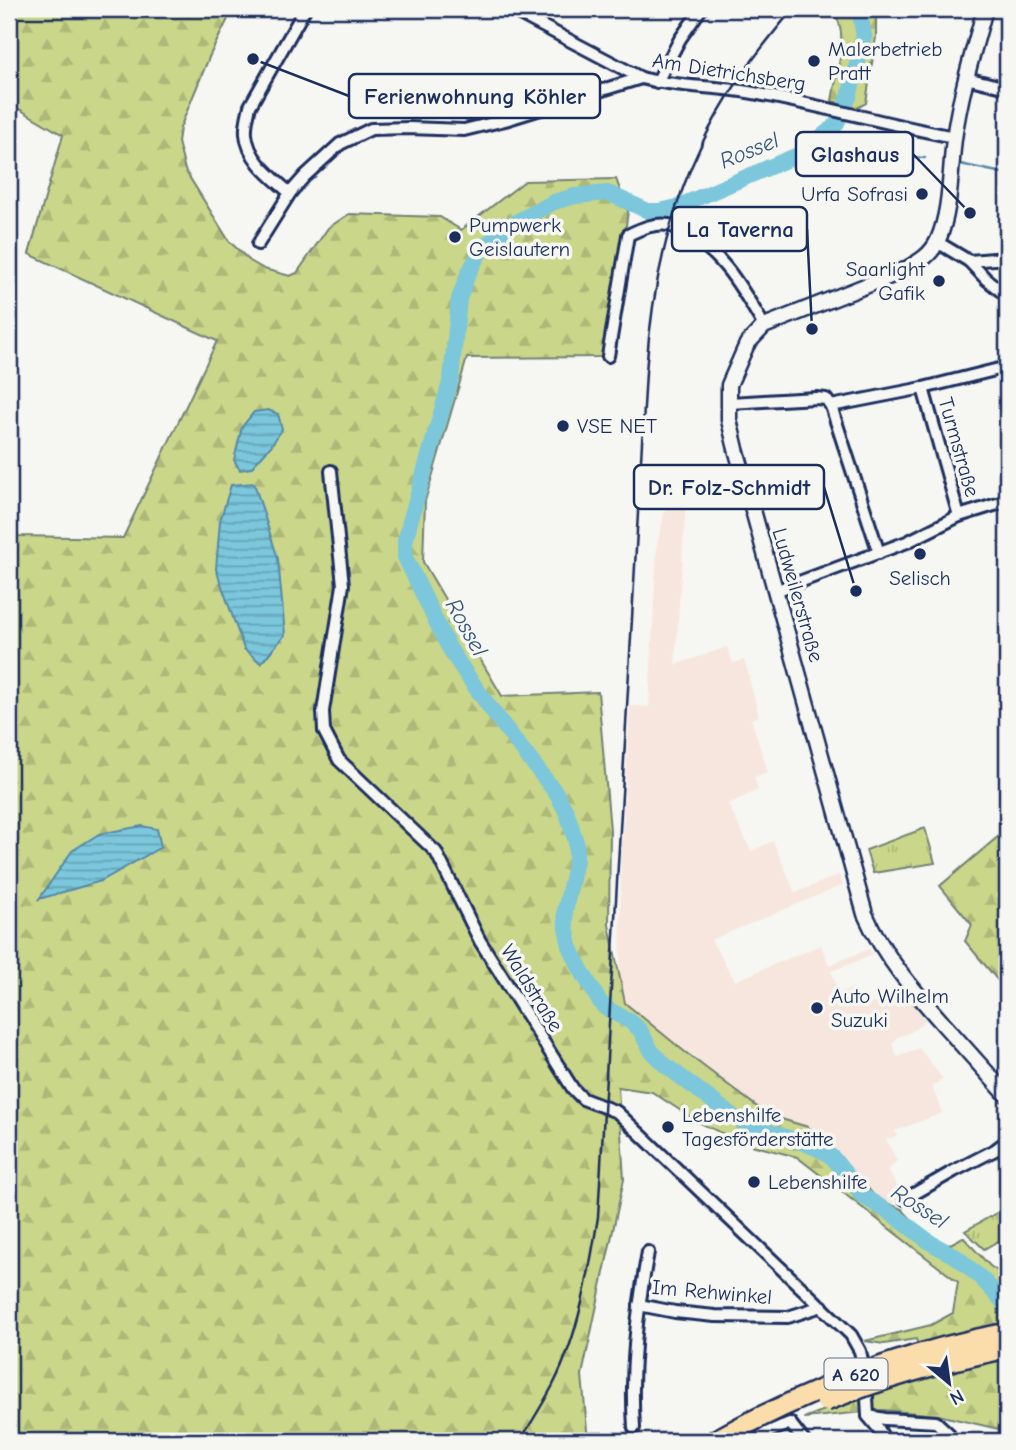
<svg xmlns="http://www.w3.org/2000/svg" width="1016" height="1450" font-family="'Comic Neue',sans-serif">
	<style>
		.built { fill: #f7e6de }
		.forest { fill: url(#forest-firs); stroke: #728274; stroke-width: 2 }
		.park { fill: url(#park-tufts); stroke: #728274; stroke-width: 2 }
		.water { fill: url(#water-rules); stroke: #558aa9; stroke-width: 2 }
		.lines { fill: none; stroke-linecap: round; stroke-linejoin: round }
		.stream { stroke: #558aa9; stroke-width: 2.5 }
		.river { stroke: #7bc7db; stroke-width: 16 }
		.street-casing { stroke: #1b2f5e; stroke-width: 16 }
		.secondary-casing { stroke: #1b2f5e; stroke-width: 19 }
		.street { stroke: #f6f6f2; stroke-width: 10 }
		.secondary { stroke: #f6f6f2; stroke-width: 14 }
		.rail { stroke: #1b2f5e; stroke-width: 2.5 }
		.highway-bridge-casing { stroke: #1b2f5e; stroke-width: 24; stroke-linecap: butt }
		.highway-bridge { stroke: #faddab; stroke-width: 19 }
		.poi-dot { fill: #1b2f5e; stroke: #f6f6f2; stroke-width: 2.5 }
		.labels { text-anchor: middle; stroke-width: 7; stroke-linejoin: round; paint-order: stroke }
		.shield { fill: #f6f6f2; stroke: #5d6b8a; stroke-width: 2 }
		.shield-label { font-size: 19px; font-weight: bold; fill: #1b2f5e }
		.poi-label { font-size: 21px; fill: #1b2f5e; stroke: #f6f6f2; text-anchor: start }
		.street-label { font-size: 21px; fill: #1b2f5e; stroke: #f6f6f2 }
		.water-label { font-size: 23px; font-style: italic; fill: #33557d; stroke: #f6f6f2 }
		.leader { fill: none; stroke: #1b2f5e; stroke-width: 2.5 }
		.callout-dot { fill: #1b2f5e; stroke: #f6f6f2; stroke-width: 2.5 }
		.callout { fill: #f6f6f2; stroke: #1b2f5e; stroke-width: 2.5 }
		.callout-label { font-size: 23px; text-anchor: middle; font-weight: bold; fill: #1b2f5e }
	</style>
	<defs>
		<pattern id="forest-firs" width="22" height="20" patternUnits="userSpaceOnUse" patternTransform="scale(1.75)"><rect width="22" height="20" fill="#cad689"/><path d="M5 1l3.5 6h-7zM16 11l3.5 6h-7z" fill="#adb879"/></pattern>
		<pattern id="park-tufts" width="24" height="20" patternUnits="userSpaceOnUse" patternTransform="scale(1.75)"><rect width="24" height="20" fill="#cad689"/><path d="M3 7l-1-3M5 7V3M7 7l1-3M15 17l-1-3M17 17v-4M19 17l1-3" fill="none" stroke="#adb879"/></pattern>
		<pattern id="water-rules" width="6" height="5" patternUnits="userSpaceOnUse" patternTransform="scale(1.75)"><rect width="6" height="5" fill="#7bc7db"/><path d="M0 2.5h6" fill="none" stroke="#64a2b5"/></pattern>
	</defs>
	<rect width="100%" height="100%" fill="#f6f6f2"/>
	<filter id="ink" filterUnits="userSpaceOnUse"><feTurbulence type="fractalNoise" baseFrequency=".0143" numOctaves="2"/><feDisplacementMap in="SourceGraphic" scale="14" xChannelSelector="R" yChannelSelector="G"/><feConvolveMatrix kernelMatrix="1 2 1 2 8 2 1 2 1" color-interpolation-filters="sRGB"/></filter>
	<g filter="url(#ink)">
		<polygon class="built" points="678,468 688,472 675,665 727,647 733,663 744,660 750,678 749,679 759,716 751,719 768,772 754,777 758,790 728,804 751,851 773,841 795,893 839,875 843,885 711,940 735,981 821,945 829,965 869,949 873,955 831,971 839,993 854,988 861,1006 884,1001 899,987 926,1020 911,1032 897,1037 892,1044 897,1057 919,1048 943,1079 932,1086 942,1113 895,1131 897,1136 886,1139 897,1161 888,1170 902,1196 890,1204 877,1199 860,1179 808,1127 768,1115 685,1052 620,999 621,860 630,706 649,707 657,546 668,497"/>
		<g class="forest">
			<polygon points="9,9 233,9 210,55 180,128 178,142 185,170 229,241 250,261 264,269 290,276 297,273 328,228 349,214 440,217 461,230 525,181 616,179 628,211 617,289 602,357 467,358 425,501 423,562 502,696 598,692 610,830 609,925 625,1003 685,1052 768,1115 808,1127 860,1179 877,1199 902,1209 933,1243 943,1248 963,1237 990,1266 1007,1277 1007,1431 938,1415 883,1410 804,1418 891,1384 927,1373 916,1339 884,1344 865,1341 931,1325 953,1313 958,1282 797,1157 740,1142 698,1122 652,1092 618,1087 624,1179 582,1375 588,1441 9,1441 9,533 19,536 123,538 217,341 29,254 63,135 9,103"/>
			<path d="M832 9H876V37L866 103 857 108 832 101C836 73 851 33 832 9Z"/>
			<polygon points="1007,829 1007,977 999,982 965,941 972,925 940,886"/>
		</g>
		<g class="park">
			<polygon points="925,828 935,863 873,873 866,850"/>
			<polygon points="1007,1207 1007,1236 984,1249 965,1231"/>
		</g>
		<g class="water">
			<polygon points="268,410 278,414 282,429 271,446 251,468 240,470 234,460 242,427 254,412"/>
			<polygon points="254,483 278,559 285,635 261,663 244,649 216,569 220,521 231,485"/>
			<polygon points="142,826 157,829 161,847 101,881 39,899 72,851 99,834"/>
		</g>
		<g class="lines">
			<g class="stream">
				<polyline points="800,154 843,152 925,158"/>
				<polyline points="960,164 1007,174"/>
			</g>
			<path class="river" d="M859 9 864 36 849 97 836 125 800 154 677 207 660 211H648L608 193 575 196 554 202 518 221 494 238 480 252 468 274 459 299 451 379 410 522 405 542V557L448 646C480 698 519 745 556 793L567 813 576 842V860L565 911 566 927 570 946 580 968 598 999 604 1007 631 1022 640 1030 652 1052 665 1065 735 1118 770 1132 804 1143 825 1152 833 1158 863 1196 895 1216 931 1243 958 1258 982 1279 1007 1306"/>
			<defs>
				<g id="street">
					<path d="M510 9 641 78C675 87 713 86 748 92 817 104 885 124 954 137"/>
					<polyline points="966,78 1007,88"/>
					<polyline points="657,82 680,39 701,9"/>
					<path d="M290 193C272 177 248 160 246 134 245 125 248 115 250 106L305 9"/>
					<path d="M670 225C717 244 740 284 764 326"/>
					<polyline points="937,242 969,261 986,279 1007,296"/>
					<polyline points="258,244 290,193 305,176 340,144 371,129 409,128 464,130 505,120 641,78"/>
					<polyline points="969,261 1007,258"/>
					<path d="M608 356 628 235C642 228 654 223 669 225"/>
					<polyline points="923,388 959,516"/>
					<polyline points="730,403 816,398 826,399 831,406 923,388 1007,367"/>
					<polyline points="831,406 879,553"/>
					<polyline points="331,471 343,585 323,711 324,731 339,760 436,852 480,941 573,1089 583,1099 617,1112 851,1335 860,1351 866,1379 868,1416 878,1428 885,1441"/>
					<polyline points="775,591 907,542 959,516 1007,501"/>
					<polyline points="905,1199 954,1171 995,1150 1007,1141"/>
					<polyline points="639,1305 675,1312 715,1316 788,1317 822,1306"/>
					<polyline points="868,1416 885,1419 936,1422 948,1433 952,1441"/>
					<path d="M634 1428C630 1366 637 1313 648 1252"/>
					<polyline points="754,1441 768,1432 790,1423 804,1441"/>
				</g>
				<path id="secondary" d="M985 9C973 52 960 95 954 139 950 171 951 211 938 240 931 256 917 263 903 271L764 326 747 344 729 385V420L736 449 865 914C884 957 914 991 945 1026 966 1049 986 1072 1007 1095"/>
			</defs>
			<use href="#street" class="street-casing"/>
			<use href="#secondary" class="secondary-casing"/>
			<use href="#street" class="street"/>
			<use href="#secondary" class="secondary"/>
			<path class="rail" d="M520 1441C531 1423 543 1404 553 1385 579 1334 589 1273 598 1217L646 372C653 266 678 170 738 81 754 56 774 32 793 9"/>
			<defs>
				<g id="highway-bridge">
					<path d="M826 1401C885 1377 945 1361 1007 1348"/>
					<path d="M714 1441C806 1391 903 1352 1007 1333"/>
				</g>
			</defs>
			<use href="#highway-bridge" class="highway-bridge-casing"/>
			<use href="#highway-bridge" class="highway-bridge"/>
		</g>
	</g>
	<g class="poi-dot">
		<circle cx="814" cy="61" r="7"/>
		<circle cx="922" cy="194" r="7"/>
		<circle cx="455" cy="237" r="7"/>
		<circle cx="939" cy="281" r="7"/>
		<circle cx="563" cy="426" r="7"/>
		<circle cx="920" cy="554" r="7"/>
		<circle cx="817" cy="1008" r="7"/>
		<circle cx="668" cy="1127" r="7"/>
		<circle cx="754" cy="1182" r="7"/>
	</g>
	<g class="labels">
		<rect class="shield" x="824.5" y="1358.5" width="63" height="31" rx="5"/>
		<g class="shield-label">
			<text x="856" y="1381">A 620</text>
		</g>
		<g class="poi-label">
			<text x="828" y="56">Malerbetrieb<tspan x="828" dy="24">Pratt</tspan></text>
			<text x="908" y="201" text-anchor="end">Urfa Sofrasi</text>
			<text x="469" y="232">Pumpwerk<tspan x="469" dy="24">Geislautern</tspan></text>
			<text x="925" y="276" text-anchor="end">Saarlight<tspan x="925" dy="24">Gafik</tspan></text>
			<text x="577" y="433">VSE NET</text>
			<text x="920" y="585" text-anchor="middle">Selisch</text>
			<text x="831" y="1003">Auto Wilhelm<tspan x="831" dy="24">Suzuki</tspan></text>
			<text x="682" y="1122">Lebenshilfe<tspan x="682" dy="24">Tagesförderstätte</tspan></text>
			<text x="768" y="1189">Lebenshilfe</text>
		</g>
		<g class="street-label">
			<text transform="translate(729 72) rotate(9)" y="7">Am Dietrichsberg</text>
			<text transform="translate(959 447) rotate(74)" y="7">Turmstraße</text>
			<text transform="translate(798 595) rotate(74)" y="7">Ludweilerstraße</text>
			<text transform="translate(532 988) rotate(58)" y="7">Waldstraße</text>
			<text transform="translate(712 1292) rotate(5)" y="7">Im Rehwinkel</text>
		</g>
		<g class="water-label">
			<text transform="translate(749 150) rotate(-22)" y="8">Rossel</text>
			<text transform="translate(467 627) rotate(61)" y="8">Rossel</text>
			<text transform="translate(920 1206) rotate(33)" y="8">Rossel</text>
		</g>
	</g>
	<path class="leader" d="M253 59L349 96M970 213L913 154M812 329L807 229M856 591L824 487"/>
	<g class="callout-dot">
		<circle cx="253" cy="59" r="7"/>
		<circle cx="970" cy="213" r="7"/>
		<circle cx="812" cy="329" r="7"/>
		<circle cx="856" cy="591" r="7"/>
	</g>
	<g class="callout">
		<rect x="349" y="74" width="251" height="44" rx="7"/>
		<rect x="796" y="132" width="117" height="44" rx="7"/>
		<rect x="672" y="207" width="135" height="44" rx="7"/>
		<rect x="634" y="465" width="190" height="44" rx="7"/>
	</g>
	<g class="callout-label">
		<text x="475" y="104">Ferienwohnung Köhler</text>
		<text x="855" y="162">Glashaus</text>
		<text x="740" y="237">La Taverna</text>
		<text x="729" y="495">Dr. Folz-Schmidt</text>
	</g>
	<rect width="1016" height="1450" fill="none" stroke="#f6f6f2" stroke-width="35"/>
	<rect x="18" y="18" width="981" height="1415" fill="none" stroke="#1b2f5e" stroke-width="2.5" filter="url(#ink)"/>
	<g transform="translate(949 1383) rotate(151)" stroke="#f6f6f2" stroke-width="5" paint-order="stroke">
	<path d="M0-5L12 26L0 18L-12 26Z" fill="#1b2f5e"/>
	<text y="-10" font-size="19" font-weight="bold" text-anchor="middle" fill="#1b2f5e">N</text>
	</g>
</svg>
